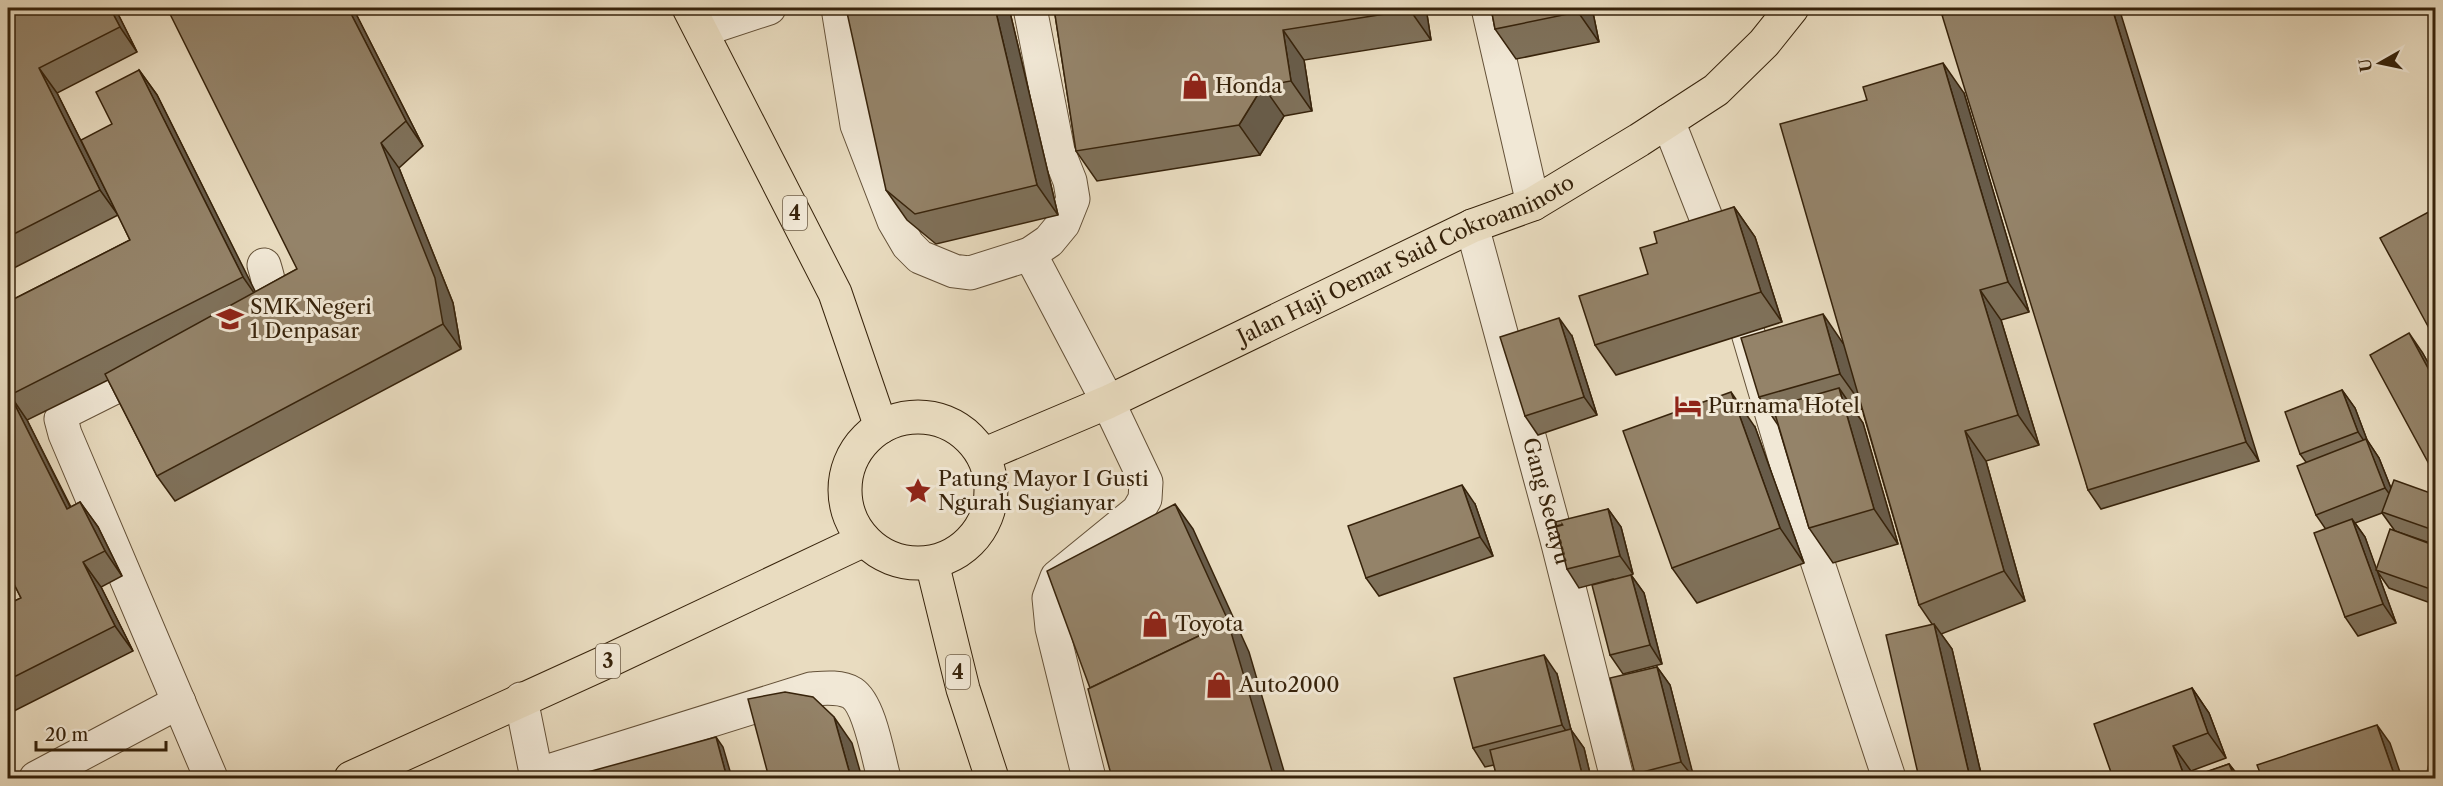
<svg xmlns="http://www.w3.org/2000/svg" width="2443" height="786" font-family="'Libre Caslon Text',serif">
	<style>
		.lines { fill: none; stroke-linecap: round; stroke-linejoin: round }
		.stream { stroke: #7d6c52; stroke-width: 14 }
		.minor-casing { stroke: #645138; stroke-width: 35 }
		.highway-casing { stroke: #37230b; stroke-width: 35 }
		.minor { stroke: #f1e8d6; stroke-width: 33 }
		.highway { stroke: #e9dcc0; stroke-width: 33 }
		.wall { fill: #7f715a; stroke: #37230b; stroke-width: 1.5 }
		.shaded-wall { fill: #685c4a; stroke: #37230b; stroke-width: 1.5 }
		.building { fill: #948369; stroke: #37230b; stroke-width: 1.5 }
		.labels { text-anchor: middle; stroke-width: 6; stroke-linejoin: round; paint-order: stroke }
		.shield { fill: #f1e8d6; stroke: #6f5e48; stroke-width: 1.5 }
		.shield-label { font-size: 20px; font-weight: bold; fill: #37230b }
		.poi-label { font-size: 21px; fill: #37230b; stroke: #f1e8d6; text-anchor: start }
		.street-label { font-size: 21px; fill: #37230b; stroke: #f1e8d6 }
	</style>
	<rect width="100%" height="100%" fill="#e9dcc0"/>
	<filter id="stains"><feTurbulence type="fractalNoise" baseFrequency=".00333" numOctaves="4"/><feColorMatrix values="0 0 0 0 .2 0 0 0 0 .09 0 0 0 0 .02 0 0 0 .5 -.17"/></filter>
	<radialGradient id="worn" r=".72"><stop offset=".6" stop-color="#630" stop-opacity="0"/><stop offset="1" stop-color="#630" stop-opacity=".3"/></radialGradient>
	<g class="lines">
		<polyline class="stream" points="2432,778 2436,761"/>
		<defs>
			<g id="minor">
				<polyline points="838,8 857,125 894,221 908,245 920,257 954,271 970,273 1030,254 1049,241 1063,224 1073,199 1070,181 1058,151 1030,8"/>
				<polyline points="1488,8 1533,204"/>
				<polyline points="702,30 769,8"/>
				<polyline points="1668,121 1718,248"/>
				<path id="s1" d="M1472 226 1556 536 1617 778"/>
				<polyline points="1030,254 1108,402 1146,482 1145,499 1138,511 1057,577 1049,598 1052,628 1089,778"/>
				<path d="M249 318C274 303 272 291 264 265"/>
				<polyline points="1748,333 1799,506 1889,778"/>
				<polyline points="153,368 67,411 61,419 65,434 211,778"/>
				<polyline points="521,699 537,778"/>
				<path d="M536 775 811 689C824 688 840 686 852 693 870 705 878 757 884 778"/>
				<polyline points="36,778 179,702"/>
			</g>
			<g id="highway">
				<polyline points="689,8 835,293 881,427"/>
				<circle cx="918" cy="490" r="73"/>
				<path id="s2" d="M983 455 1108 402 1472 226 1533 204 1639 140 1716 90 1764 43 1792 8"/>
				<polyline points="932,563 963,689 992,778"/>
				<polyline points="351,778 608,661 864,540"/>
			</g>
		</defs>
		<use href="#minor" class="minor-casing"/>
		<use href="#highway" class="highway-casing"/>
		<use href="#minor" class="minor"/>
		<use href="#highway" class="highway"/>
	</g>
	<g class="wall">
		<polygon points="8,8 115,8 137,52 57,93 118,215 112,124 139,70 157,95 255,292 297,269 353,8 423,146 399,168 453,303 461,349 175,501 157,476 108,380 27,420 71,507 80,502 98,527 122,576 101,587 133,651 8,714 8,604 21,598 8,572 8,302 130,240 118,215 8,271"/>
		<polygon points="1009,8 1058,215 936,244 907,220 886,190"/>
		<polygon points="1054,8 1426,8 1431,40 1304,60 1312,111 1284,116 1260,155 1097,181 1076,151"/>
		<polygon points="1491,8 1594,8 1592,8 1599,42 1516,59 1495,29"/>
		<polygon points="1966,8 2259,461 2101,509 2088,490"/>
		<polygon points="1964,93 2029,312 2001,320 2039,445 1986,461 2025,601 1941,634 1952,649 1982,778 1919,778 1932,624 1919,605 1862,409 1855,411 1863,423 1898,544 1833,563 1809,528 1778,425 1759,397 1843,344 1867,100"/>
		<polygon points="1734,207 1755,237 1782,322 1616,375 1595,345 1648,274 1657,243"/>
		<polygon points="1572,336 1597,415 1538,435 1525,416"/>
		<polygon points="2422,352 2436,377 2436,474 2429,464"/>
		<polygon points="2342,390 2355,408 2367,440 2379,458 2391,488 2436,495 2436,545 2395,531 2382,513 2355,523 2365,537 2376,569 2436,546 2436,605 2389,588 2377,571 2396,623 2358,636 2345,617 2325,528 2316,515 2306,462 2300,454"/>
		<polygon points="1755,427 1804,563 1697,603 1672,568"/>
		<polygon points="1475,504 1493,556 1379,596 1366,578"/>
		<polygon points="1608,509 1621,527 1633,574 1631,575 1644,593 1662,664 1623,674 1610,655 1613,579 1579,588 1567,569"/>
		<polygon points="1657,667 1670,685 1693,776 1705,778 1638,778 1635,774"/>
		<polygon points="1557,674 1571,730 1584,748 1591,778 1497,778 1494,765 1485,767 1473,748"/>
		<polygon points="2192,688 2209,713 2226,758 2191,771 2193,777 2229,764 2240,778 2113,778"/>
	</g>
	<g class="shaded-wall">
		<polygon points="110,8 115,8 137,52 120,27"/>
		<polygon points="348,8 353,8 423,146 406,121"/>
		<polygon points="995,8 1009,8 1058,215 1037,185"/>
		<polygon points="1410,8 1426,8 1431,40 1410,10"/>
		<polygon points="1577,8 1592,8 1599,42 1578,12"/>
		<polygon points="2112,8 2119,8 2259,461 2246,442"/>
		<polygon points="1283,30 1304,60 1312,111 1291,81"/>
		<polygon points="1943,63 1964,93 2029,312 2008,282"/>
		<polygon points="39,68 57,93 118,215 100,190"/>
		<polygon points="139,70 157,95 261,303 243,277"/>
		<polygon points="1263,86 1284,116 1260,155 1239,125"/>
		<polygon points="381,143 399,168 453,303 461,349 443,324"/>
		<polygon points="1734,207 1755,237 1782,322 1761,292"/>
		<polygon points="1980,290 2001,320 2039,445 2018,415"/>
		<polygon points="1823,314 1847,349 1865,409 1840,374"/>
		<polygon points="1559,318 1572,336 1597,415 1584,397"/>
		<polygon points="2409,333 2422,352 2436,377 2436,383"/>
		<polygon points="1839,388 1863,423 1898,544 1874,509"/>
		<polygon points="2342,390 2355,408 2367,440 2379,458 2398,506 2385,488 2370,450 2358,432"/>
		<polygon points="1731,392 1755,427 1804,563 1780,528"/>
		<polygon points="10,395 27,420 84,535 67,509"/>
		<polygon points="1965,431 1986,461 2025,601 2004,571"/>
		<polygon points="1462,485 1475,504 1493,556 1480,537"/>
		<polygon points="80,502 98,527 122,576 105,551"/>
		<polygon points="1175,504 1193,529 1249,652 1286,778 1274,778"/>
		<polygon points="1608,509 1621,527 1633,574 1620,556"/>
		<polygon points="2352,519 2365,537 2396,623 2383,604"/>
		<polygon points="83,562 101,587 133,651 115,626"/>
		<polygon points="1631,575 1644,593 1662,664 1650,645"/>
		<polygon points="1934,624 1952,649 1982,778 1970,778"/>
		<polygon points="1544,655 1557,674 1571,730 1584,748 1591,778 1583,778 1574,743 1562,725"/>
		<polygon points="1657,667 1670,685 1694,778 1681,762"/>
		<polygon points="2192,688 2209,713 2226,758 2208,733"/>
		<polygon points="834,717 852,743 862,778 851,778"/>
		<polygon points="2377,725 2390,743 2402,778 2396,778 2395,777"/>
		<polygon points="716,737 723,747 732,778 727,778"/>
		<polygon points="2173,746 2191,771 2193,778 2185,778"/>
		<polygon points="2229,764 2240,778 2235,778"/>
	</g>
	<g class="building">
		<polygon points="8,8 110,8 120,27 39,68 100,190 8,237"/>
		<polygon points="167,8 348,8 406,121 381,143 435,278 443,324 157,476 105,374 297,269"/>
		<polygon points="846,8 995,8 1037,185 915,214 886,190"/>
		<polygon points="1054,8 1410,8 1410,10 1283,30 1291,81 1263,86 1239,125 1076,151"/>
		<polygon points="1491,8 1577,8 1578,12 1495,29"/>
		<polygon points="1966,8 2112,8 2246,442 2088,490 1942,15"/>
		<polygon points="1943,63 2008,282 1980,290 2018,415 1965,431 2004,571 1919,605 1780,124 1867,100 1863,87"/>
		<polygon points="139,70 243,277 10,395 67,509 80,502 105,551 83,562 115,626 8,680 8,604 21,598 8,572 8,302 130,240 81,140 112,124 96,92"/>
		<polygon points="1734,207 1761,292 1595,345 1579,296 1648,274 1640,248 1657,243 1654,232"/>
		<polygon points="2436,208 2436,341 2380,238"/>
		<polygon points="1823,314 1840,374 1759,397 1741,338"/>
		<polygon points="1559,318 1584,397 1525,416 1500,337"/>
		<polygon points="2409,333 2436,383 2436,460 2429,464 2370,355"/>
		<polygon points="1839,388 1874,509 1809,528 1773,407"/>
		<polygon points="2342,390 2358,432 2300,454 2285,412"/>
		<polygon points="1731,392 1780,528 1672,568 1623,431"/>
		<polygon points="2366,439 2385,488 2316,515 2297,466"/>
		<polygon points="2394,480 2436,495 2436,531 2382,512"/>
		<polygon points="1462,485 1480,537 1366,578 1348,526"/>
		<polygon points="1175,504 1231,627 1228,622 1090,688 1047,571"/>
		<polygon points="1608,509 1620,556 1567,569 1555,522"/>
		<polygon points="2352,519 2383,604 2345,617 2314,533"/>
		<polygon points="2390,529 2436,546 2436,591 2376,570"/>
		<polygon points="1631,575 1650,645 1610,655 1592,585"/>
		<polygon points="1228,622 1274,778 1112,778 1088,689"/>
		<polygon points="1934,624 1970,778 1919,778 1886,635"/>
		<polygon points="1544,655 1562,725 1473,748 1454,678"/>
		<polygon points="1657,667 1681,762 1635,774 1610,678"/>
		<polygon points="2192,688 2208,733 2173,746 2185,778 2113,778 2094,724"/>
		<polygon points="785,692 813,697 834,717 851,778 769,778 748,699"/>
		<polygon points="2377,725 2395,777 2392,778 2262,778 2257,765"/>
		<polygon points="1571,729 1583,778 1497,778 1490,750"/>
		<polygon points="716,737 727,778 566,778"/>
		<polygon points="2229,764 2235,778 2188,778"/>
		<polygon points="1701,774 1703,778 1684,778"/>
	</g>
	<defs>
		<symbol id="shop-bare" viewBox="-9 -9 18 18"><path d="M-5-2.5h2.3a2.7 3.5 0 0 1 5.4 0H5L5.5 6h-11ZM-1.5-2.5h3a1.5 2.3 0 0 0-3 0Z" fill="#8f2418" stroke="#f1e8d6" stroke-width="2.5" paint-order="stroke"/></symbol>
		<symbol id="school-bare" viewBox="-9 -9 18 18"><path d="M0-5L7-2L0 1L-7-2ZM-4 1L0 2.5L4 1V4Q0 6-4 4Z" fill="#8f2418" stroke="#f1e8d6" stroke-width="2.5" paint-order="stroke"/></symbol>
		<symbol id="hotel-bare" viewBox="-9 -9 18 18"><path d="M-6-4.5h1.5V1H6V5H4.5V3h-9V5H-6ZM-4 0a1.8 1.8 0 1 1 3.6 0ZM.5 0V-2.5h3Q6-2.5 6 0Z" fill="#8f2418" stroke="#f1e8d6" stroke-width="2.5" paint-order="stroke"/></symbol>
		<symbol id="sight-bare" viewBox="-9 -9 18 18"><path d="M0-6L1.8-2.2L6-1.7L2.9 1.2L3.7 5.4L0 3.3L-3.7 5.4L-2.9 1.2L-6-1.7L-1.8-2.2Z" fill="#8f2418" stroke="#f1e8d6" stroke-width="2.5" paint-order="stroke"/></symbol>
	</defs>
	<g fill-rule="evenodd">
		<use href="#shop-bare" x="1176" y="67" width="38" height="38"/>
		<use href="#school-bare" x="211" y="300" width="38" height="38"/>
		<use href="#hotel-bare" x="1669" y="387" width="38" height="38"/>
		<use href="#sight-bare" x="899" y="472" width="38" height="38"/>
		<use href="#shop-bare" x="1136" y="605" width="38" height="38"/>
		<use href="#shop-bare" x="1200" y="666" width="38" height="38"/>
	</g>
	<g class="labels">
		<g class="shield">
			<rect x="783" y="196" width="24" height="34" rx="4.5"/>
			<rect x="596" y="644" width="24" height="34" rx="4.5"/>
			<rect x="946" y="655" width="24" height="34" rx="4.5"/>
		</g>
		<g class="shield-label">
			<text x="795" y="220">4</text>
			<text x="608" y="668">3</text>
			<text x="958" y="679">4</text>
		</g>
		<g class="poi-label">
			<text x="1215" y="93">Honda</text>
			<text x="250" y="314">SMK Negeri<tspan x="250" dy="24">1 Denpasar</tspan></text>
			<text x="1708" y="413">Purnama Hotel</text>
			<text x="938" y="486">Patung Mayor I Gusti<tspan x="938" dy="24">Ngurah Sugianyar</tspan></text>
			<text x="1175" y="631">Toyota</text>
			<text x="1239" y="692">Auto2000</text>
		</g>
		<g class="street-label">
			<text dy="7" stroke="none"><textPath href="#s2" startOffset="466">Jalan Haji Oemar Said Cokroaminoto</textPath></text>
			<text dy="7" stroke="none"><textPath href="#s1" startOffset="285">Gang Sedayu</textPath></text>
		</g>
	</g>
	<rect width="2443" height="786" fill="none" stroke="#e9dcc0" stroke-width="30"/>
	<rect x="9" y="9" width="2425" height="768" fill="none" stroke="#37230b" stroke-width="3"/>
	<rect x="15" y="15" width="2413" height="756" fill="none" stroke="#37230b" stroke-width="1.5"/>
	<g transform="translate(2380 63) rotate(261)" stroke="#f1e8d6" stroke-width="4.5" paint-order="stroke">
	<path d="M0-4.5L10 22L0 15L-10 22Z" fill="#37230b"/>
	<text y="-9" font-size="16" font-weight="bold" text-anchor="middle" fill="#37230b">U</text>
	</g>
	<path d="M36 741v9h130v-9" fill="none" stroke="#37230b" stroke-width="3"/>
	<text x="45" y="741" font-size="18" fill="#37230b" stroke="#f1e8d6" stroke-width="4.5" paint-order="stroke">20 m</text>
	<rect width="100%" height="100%" filter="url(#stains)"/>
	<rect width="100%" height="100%" fill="url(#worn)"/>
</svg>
